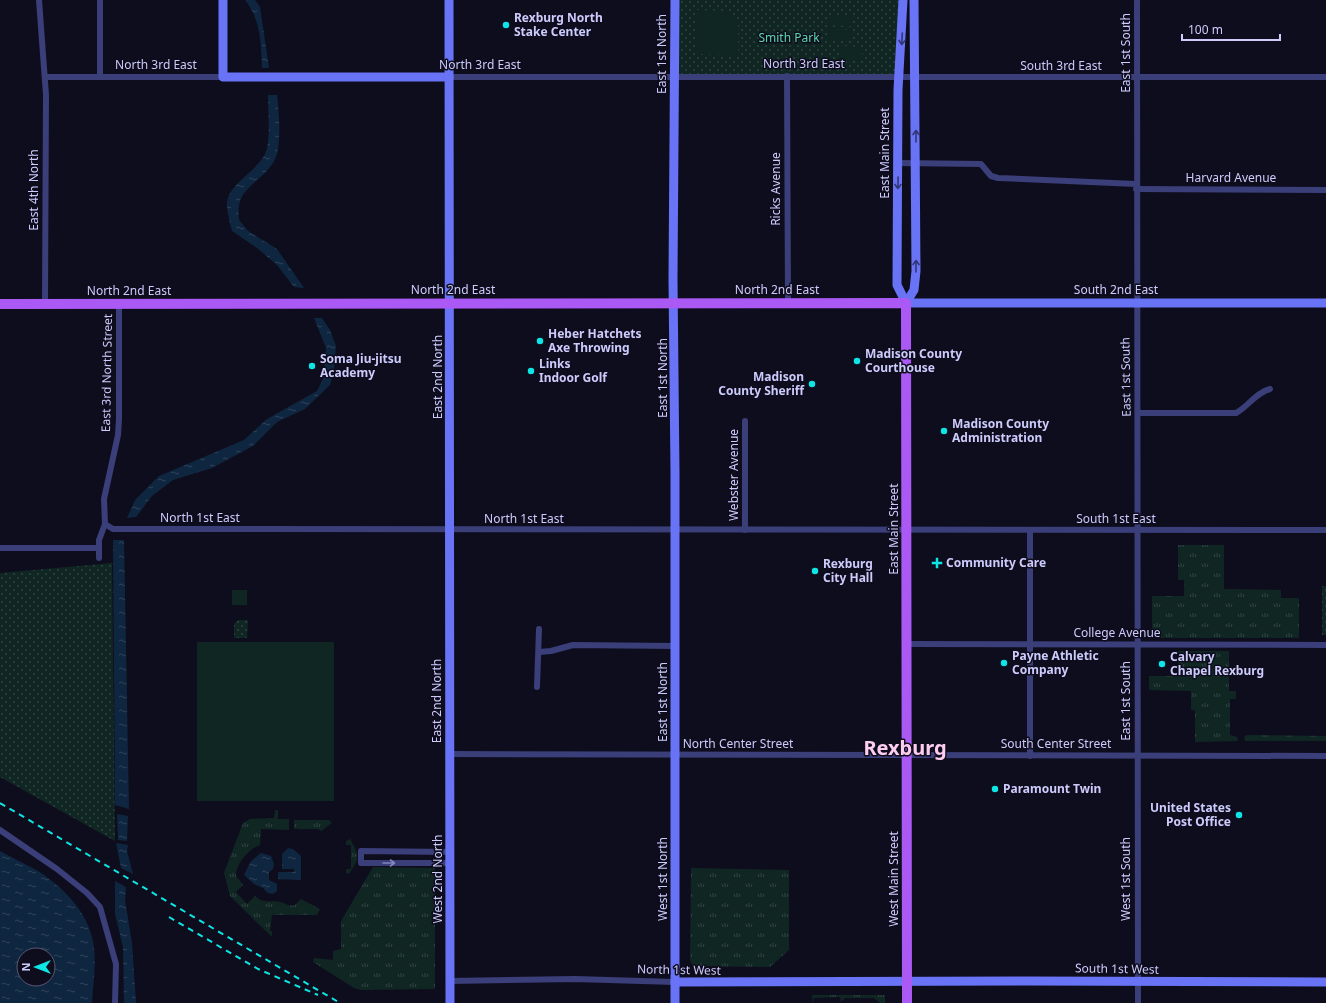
<svg xmlns="http://www.w3.org/2000/svg" width="1326" height="1003" font-family="'Noto Sans',sans-serif">
	<style>
		.grass { fill: url(#grass-tufts) }
		.park { fill: url(#park-dots) }
		.pitch { fill: #102623 }
		.water { fill: url(#water-ripples); fill-rule: evenodd }
		.lines { fill: none; stroke-linecap: round; stroke-linejoin: round }
		.street { stroke: #3a3e79; stroke-width: 6 }
		.secondary { stroke: #6873f6; stroke-width: 9 }
		.primary { stroke: #ab59f5; stroke-width: 10 }
		.rail { stroke: #0ee5e5; stroke-width: 2; stroke-dasharray: 6 5; stroke-linecap: butt }
		.oneway { stroke: #323674 }
		.oneway2 { stroke: #8384ba }
		.poi-dot { fill: #0ee5e5; stroke: #0e0d1d; stroke-width: 1.5 }
		.labels { text-anchor: middle; stroke-width: 3; stroke-linejoin: round; paint-order: stroke }
		.poi-label { font-size: 12px; font-weight: bold; fill: #cccbfc; stroke: #0e0d1d; text-anchor: start }
		.park-label { font-size: 12px; fill: #5dd6ab; stroke: #0e0d1d }
		.street-label { font-size: 12px; fill: #cccbfc; stroke: #0e0d1d }
		.town-label { font-size: 20px; font-weight: bold; fill: #fccdf0; stroke: #0e0d1d }
	</style>
	<defs>
		<pattern id="grass-tufts" width="24" height="20" patternUnits="userSpaceOnUse"><rect width="24" height="20" fill="#102623"/><path d="M3 7l-1-3M5 7V3M7 7l1-3M15 17l-1-3M17 17v-4M19 17l1-3" fill="none" stroke="#324444"/></pattern>
		<pattern id="park-dots" width="8" height="8" patternUnits="userSpaceOnUse"><rect width="8" height="8" fill="#102623"/><path d="M2 2h.1M6 6h.1" fill="none" stroke="#324444" stroke-width="1.8" stroke-linecap="round"/></pattern>
		<pattern id="water-ripples" width="26" height="14" patternUnits="userSpaceOnUse"><rect width="26" height="14" fill="#0e263f"/><path d="M2 4q2-2 4 0t4 0M15 11q2-2 4 0t4 0" fill="none" stroke="#30445c"/></pattern>
	</defs>
	<rect width="100%" height="100%" fill="#0e0d1d"/>
	<g class="grass">
		<polygon points="1178,545 1224,545 1224,589 1281,590 1281,598 1299,598 1299,638 1152,638 1152,596 1184,596 1184,580 1178,580"/>
		<polygon points="1178,651 1229,651 1229,691 1236,691 1236,699 1230,699 1230,735 1237,737 1238,741 1195,742 1195,710 1191,710 1191,691 1149,690 1149,676 1178,676"/>
		<polygon points="1247,735 1326,736 1326,741 1245,741 1244,737"/>
		<path d="M275 810H278V819H289V830L261 829 260 845C249 849 236 863 236 876L243 885 236 892 247 904 255 896C263 904 270 900 280 902 286 903 288 907 295 905L301 899 320 909 317 915H272L270 931H272V937L230 896 224 873 243 823 250 819 274 818Z"/>
		<polygon points="294,820 329,820 332,823 321,831 318,829 294,829"/>
		<path d="M350 839C360 857 360 857 349 874L346 873V869H351V845H346V841Z"/>
		<polygon points="373,867 435,868 435,989 361,990 354,988 313,962 314,958 333,960 333,951 341,949 341,921"/>
		<polygon points="691,868 789,870 789,950 770,967 693,966 690,961"/>
		<polygon points="812,995 885,995 885,1003 880,1003 874,998 845,998 841,1002 840,997 814,998 813,1003"/>
	</g>
	<g class="park">
		<polygon points="675,0 903,0 900,76 675,76"/>
		<polygon points="112,563 115,841 0,777 0,573"/>
		<rect x="1322" y="586" width="4" height="49"/>
		<polygon points="238,620 248,620 247,638 234,638 234,624"/>
	</g>
	<g class="pitch">
		<polygon points="696,10 726,11 738,22 738,55 695,54"/>
		<polygon points="829,15 852,15 852,26 829,25"/>
		<polygon points="829,29 852,30 852,40 828,40"/>
		<polygon points="841,46 863,47 862,60 841,60"/>
		<rect x="232" y="590" width="15" height="15"/>
		<rect x="197" y="642" width="137" height="159"/>
	</g>
	<g class="water">
		<path d="M245 0H255L260 7 269 68H262C261 44 261 20 245 0Z"/>
		<path d="M268 95H277C279 114 281 136 277 154 271 176 242 185 239 205 238 209 239 215 239 220L248 231 277 249 304 288 294 287 277 265 257 248 232 231C230 224 228 215 227 207 225 185 256 173 265 154 271 143 268 109 268 95Z"/>
		<polygon points="314,318 322,318 330,330 336,346 334,370 330,385 305,409 277,422 253,446 212,468 173,480 152,496 136,517 127,518 135,500 159,476 244,440 267,419 317,391 324,377 326,348"/>
		<polygon points="113,540 124,540 129,809 115,805"/>
		<polygon points="117,814 128,816 127,841 118,840"/>
		<polygon points="116,843 128,845 127,851 133,874 121,868"/>
		<polygon points="288,848 293,849 301,856 301,880 278,879 278,872 294,872 294,869 282,869 282,854"/>
		<path d="M0 851C12 858 26 864 38 871 63 887 88 912 93 942 97 959 93 985 92 1003H0ZM24 955H48V979H24Z"/>
		<polygon points="261,853 271,856 274,864 273,869 269,872 269,880 277,884 277,891 273,894 268,893 263,888 254,884 244,875 251,861"/>
		<polygon points="115,881 126,887 125,900 132,943 136,1003 124,1003 123,947 115,914"/>
	</g>
	<g class="lines">
		<g class="street">
			<polyline points="39,0 46,95 45,304"/>
			<polyline points="100,0 100,76"/>
			<polyline points="1137,0 1138,1003"/>
			<polyline points="787,76 788,303"/>
			<polyline points="45,77 223,77"/>
			<polyline points="449,77 1326,77"/>
			<polyline points="898,163 981,164 991,176 998,178 1136,184"/>
			<polyline points="1136,189 1326,190"/>
			<polyline points="119,304 119,419 118,435 104,499 105,524 113,529 1326,530"/>
			<path d="M1138 413H1236C1249 406 1255 393 1270 389"/>
			<polyline points="745,421 745,530"/>
			<polyline points="0,548 98,548"/>
			<polyline points="99,558 99,540 105,524"/>
			<polyline points="907,644 1326,645"/>
			<polyline points="539,652 551,651 573,645 675,646"/>
			<polyline points="537,687 539,629"/>
			<polyline points="449,754 1326,756"/>
			<polyline points="1030,756 1030,530"/>
			<polyline points="0,830 57,869 87,893 100,907 116,964 115,1003"/>
			<polyline points="450,852 361,851 361,863 450,863"/>
			<polyline points="450,981 575,979 675,982"/>
		</g>
		<g class="secondary">
			<polyline points="223,0 223,77 449,77"/>
			<polyline points="449,0 450,1003"/>
			<polyline points="903,0 898,90 897,285 906,303"/>
			<polyline points="906,303 1326,303"/>
			<polyline points="906,303 914,290 916,271 914,0"/>
			<polyline points="675,982 1028,981 1326,982"/>
			<polyline points="675,1003 675,474 673,279 675,0"/>
		</g>
		<polyline class="primary" points="0,304 906,303 907,1003"/>
		<g class="rail">
			<polyline points="0,803 340,1003"/>
			<polyline points="169,917 258,969 318,995"/>
		</g>
	</g>
	<defs><path id="oneway-shaft" d="M-6 0H5M1.5-3L5.5 0L1.5 3" fill="none" stroke-width="1.6" stroke-linecap="round" stroke-linejoin="round"/></defs>
	<g class="oneway">
		<use href="#oneway-shaft" transform="translate(902 39) rotate(93)"/>
		<use href="#oneway-shaft" transform="translate(916 136) rotate(-90)"/>
		<use href="#oneway-shaft" transform="translate(898 183) rotate(91)"/>
		<use href="#oneway-shaft" transform="translate(916 266) rotate(-89)"/>
	</g>
	<use class="oneway2" href="#oneway-shaft" transform="translate(389 863)"/>
	<g class="poi-dot">
		<circle cx="506" cy="25" r="4"/>
		<circle cx="540" cy="341" r="4"/>
		<circle cx="857" cy="361" r="4"/>
		<circle cx="312" cy="366" r="4"/>
		<circle cx="531" cy="371" r="4"/>
		<circle cx="812" cy="384" r="4"/>
		<circle cx="944" cy="431" r="4"/>
		<path d="M935 557h4v4h4v4h-4v4h-4v-4h-4v-4h4z"/>
		<circle cx="815" cy="571" r="4"/>
		<circle cx="1004" cy="663" r="4"/>
		<circle cx="1162" cy="664" r="4"/>
		<circle cx="995" cy="789" r="4"/>
		<circle cx="1239" cy="815" r="4"/>
	</g>
	<g class="labels">
		<g class="poi-label">
			<text x="514" y="22">Rexburg North<tspan x="514" dy="14">Stake Center</tspan></text>
			<text x="548" y="338">Heber Hatchets<tspan x="548" dy="14">Axe Throwing</tspan></text>
			<text x="865" y="358">Madison County<tspan x="865" dy="14">Courthouse</tspan></text>
			<text x="320" y="363">Soma Jiu-jitsu<tspan x="320" dy="14">Academy</tspan></text>
			<text x="539" y="368">Links<tspan x="539" dy="14">Indoor Golf</tspan></text>
			<text x="804" y="381" text-anchor="end">Madison<tspan x="804" dy="14">County Sheriff</tspan></text>
			<text x="952" y="428">Madison County<tspan x="952" dy="14">Administration</tspan></text>
			<text x="946" y="567">Community Care</text>
			<text x="823" y="568">Rexburg<tspan x="823" dy="14">City Hall</tspan></text>
			<text x="1012" y="660">Payne Athletic<tspan x="1012" dy="14">Company</tspan></text>
			<text x="1170" y="661">Calvary<tspan x="1170" dy="14">Chapel Rexburg</tspan></text>
			<text x="1003" y="793">Paramount Twin</text>
			<text x="1231" y="812" text-anchor="end">United States<tspan x="1231" dy="14">Post Office</tspan></text>
		</g>
		<g class="park-label">
			<text x="789" y="42">Smith Park</text>
		</g>
		<g class="street-label">
			<text transform="translate(1126 53) rotate(-90)" y="4">East 1st South</text>
			<text transform="translate(662 54) rotate(-90)" y="4">East 1st North</text>
			<text x="804" y="68">North 3rd East</text>
			<text x="156" y="69">North 3rd East</text>
			<text x="480" y="69">North 3rd East</text>
			<text x="1061" y="70">South 3rd East</text>
			<text transform="translate(885 153) rotate(-90)" y="4">East Main Street</text>
			<text x="1231" y="182">Harvard Avenue</text>
			<text transform="translate(776 189) rotate(-90)" y="4">Ricks Avenue</text>
			<text transform="translate(34 190) rotate(-90)" y="4">East 4th North</text>
			<text x="453" y="294">North 2nd East</text>
			<text x="777" y="294">North 2nd East</text>
			<text x="1116" y="294">South 2nd East</text>
			<text x="129" y="295">North 2nd East</text>
			<text transform="translate(107 373) rotate(-89)" y="4">East 3rd North Street</text>
			<text transform="translate(438 377) rotate(-90)" y="4">East 2nd North</text>
			<text transform="translate(1126 377) rotate(-91)" y="4">East 1st South</text>
			<text transform="translate(663 378) rotate(-90)" y="4">East 1st North</text>
			<text transform="translate(734 475) rotate(-90)" y="4">Webster Avenue</text>
			<text x="200" y="522">North 1st East</text>
			<text x="524" y="523">North 1st East</text>
			<text x="1116" y="523">South 1st East</text>
			<text transform="translate(894 529) rotate(-90)" y="4">East Main Street</text>
			<text x="1117" y="637">College Avenue</text>
			<text transform="translate(437 701) rotate(-90)" y="4">East 2nd North</text>
			<text transform="translate(1126 701) rotate(-90)" y="4">East 1st South</text>
			<text transform="translate(663 702) rotate(-90)" y="4">East 1st North</text>
			<text x="738" y="748">North Center Street</text>
			<text x="1056" y="748">South Center Street</text>
			<text transform="translate(438 879) rotate(-90)" y="4">West 2nd North</text>
			<text transform="translate(663 879) rotate(-90)" y="4">West 1st North</text>
			<text transform="translate(894 879) rotate(-90)" y="4">West Main Street</text>
			<text transform="translate(1126 879) rotate(-90)" y="4">West 1st South</text>
			<text transform="translate(1117 969) rotate(1)" y="4">South 1st West</text>
			<text transform="translate(679 970) rotate(1)" y="4">North 1st West</text>
		</g>
		<g class="town-label">
			<text x="905" y="755">Rexburg</text>
		</g>
	</g>
	<g transform="translate(36 967) rotate(270)"><circle r="19" fill="#0e0d1d" stroke="#5a5976"/>
	<path d="M0-3L7 15L0 10L-7 15Z" fill="#0ee5e5"/>
	<text y="-6" font-size="11" font-weight="bold" text-anchor="middle" fill="#cccbfc">N</text>
	</g>
	<path d="M1182 34v6h98v-6" fill="none" stroke="#cccbfc" stroke-width="2"/>
	<text x="1188" y="34" font-size="12" fill="#cccbfc" stroke="#0e0d1d" stroke-width="3" paint-order="stroke">100 m</text>
</svg>
